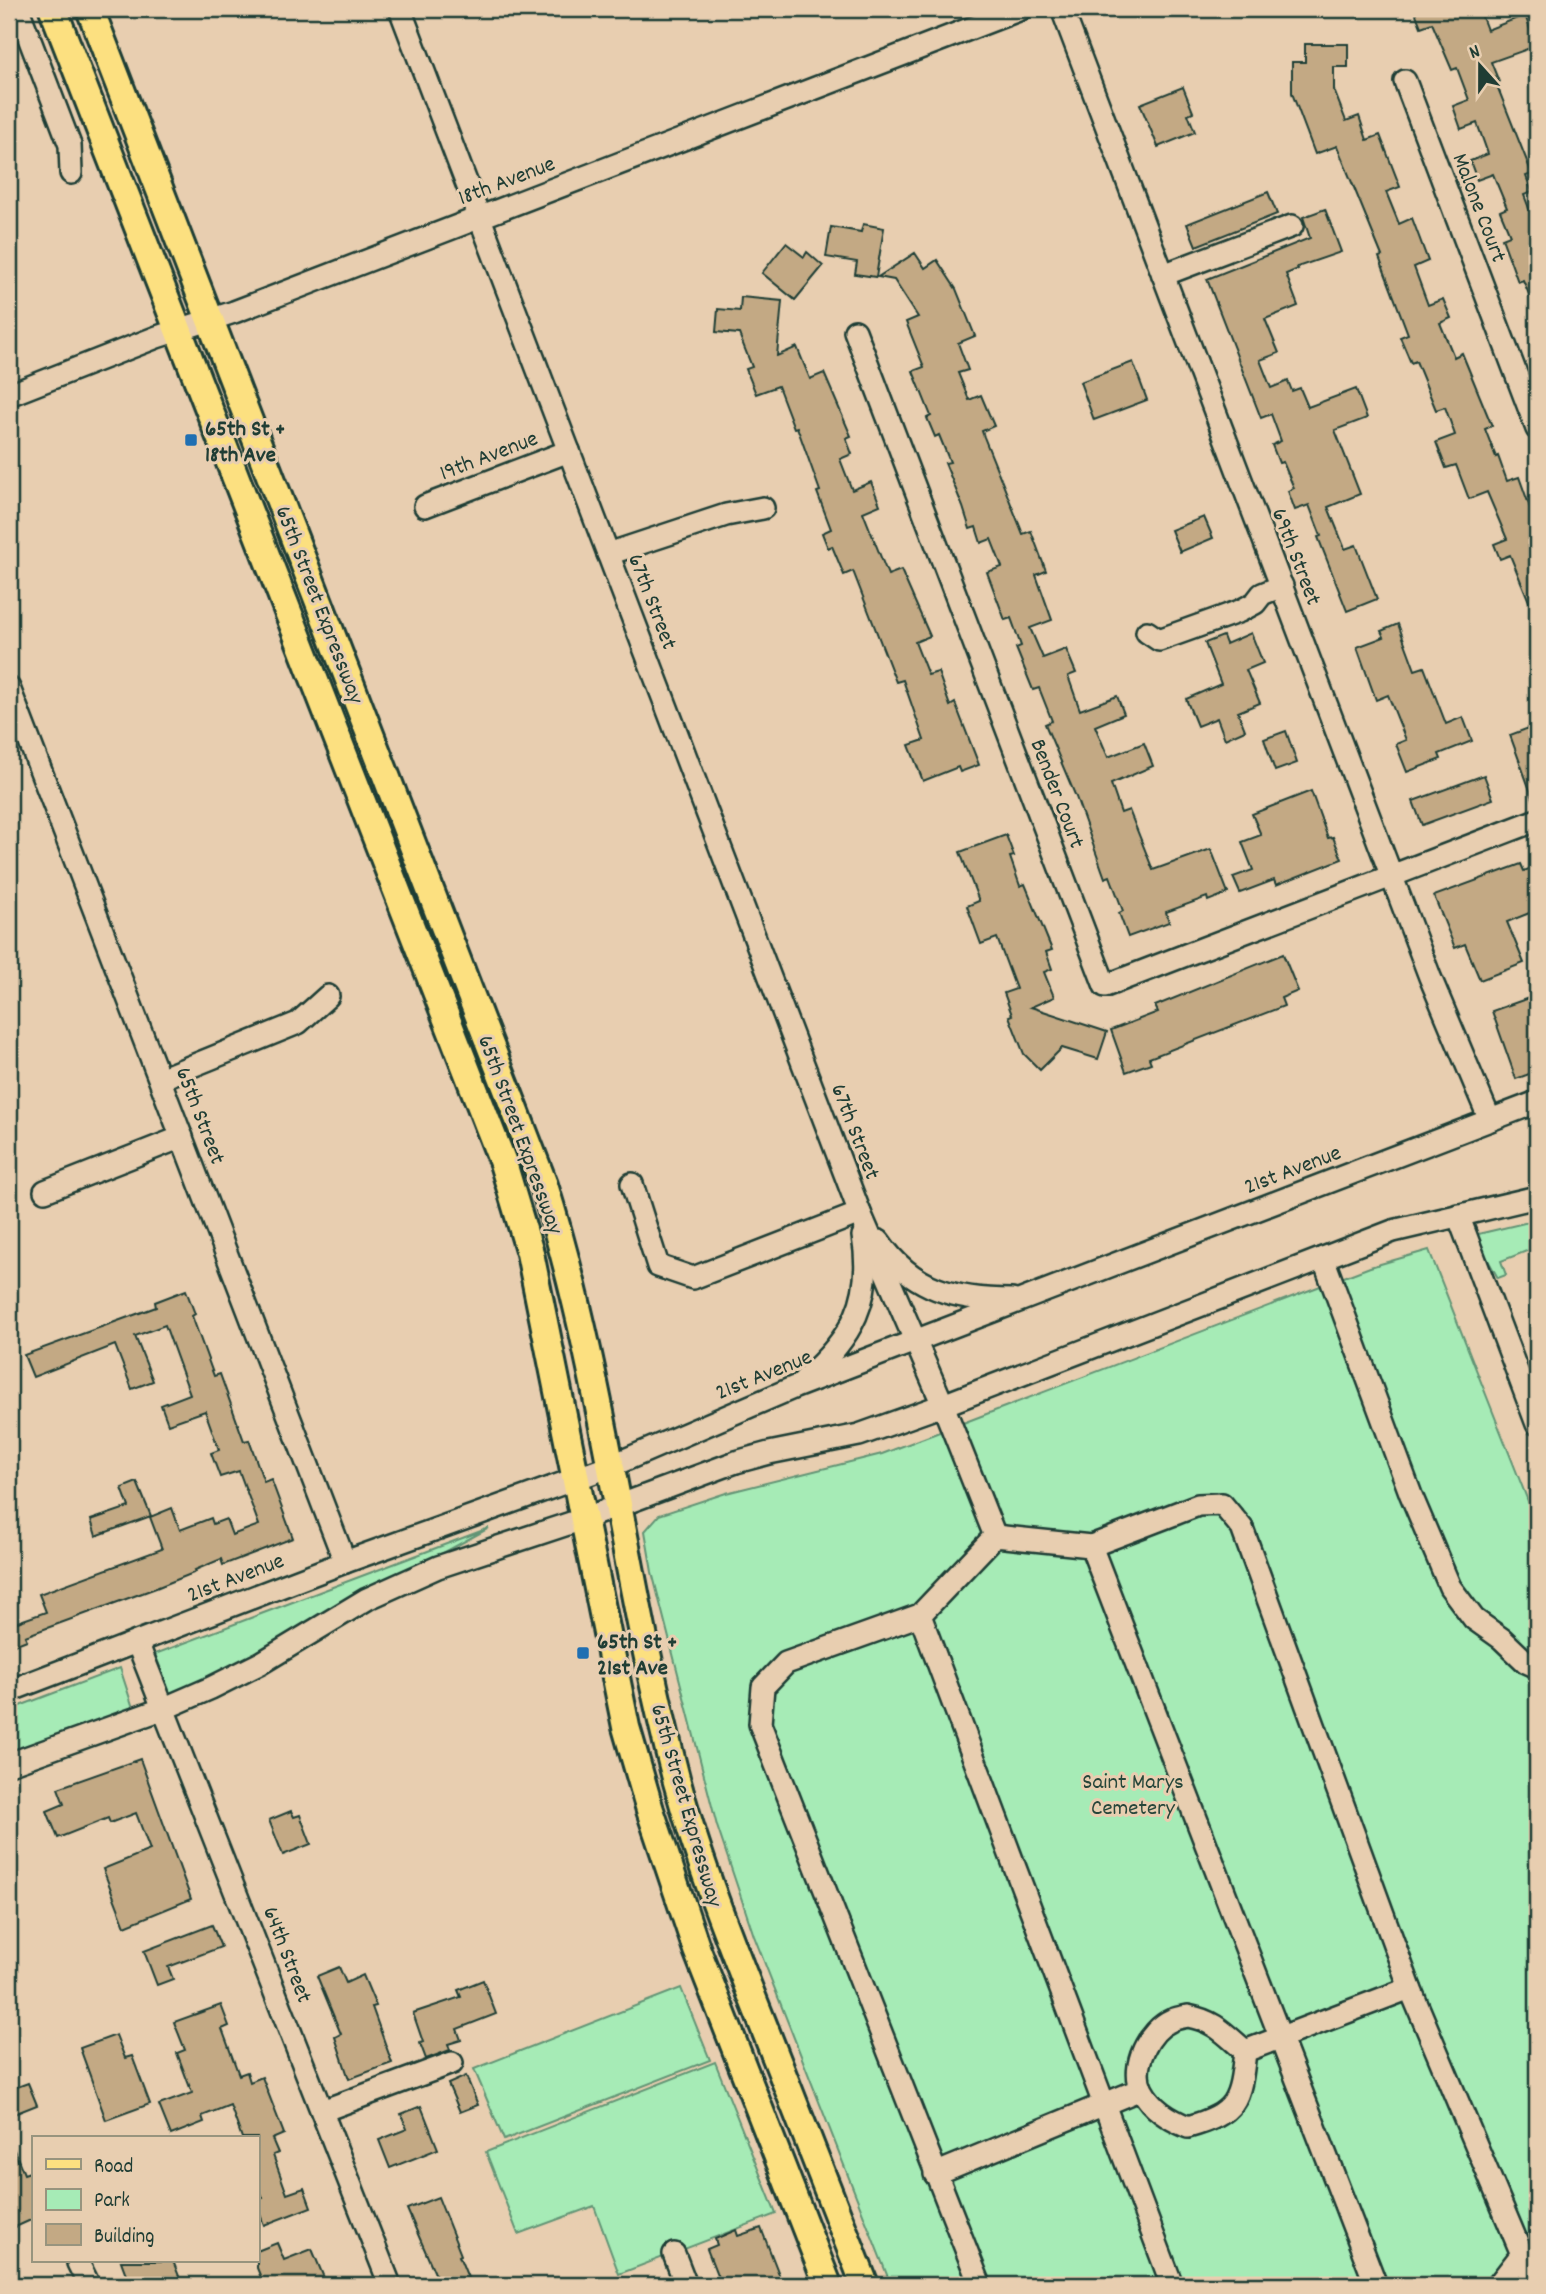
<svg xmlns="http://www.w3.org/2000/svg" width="1546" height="2294" font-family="Dekko,sans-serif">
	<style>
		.green { fill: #a6ebb6; stroke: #629475; stroke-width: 2 }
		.building { fill: #c3a984; stroke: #1f3d34; stroke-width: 2 }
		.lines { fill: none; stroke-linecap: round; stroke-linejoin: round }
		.minor-casing { stroke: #1f3d34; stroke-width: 26 }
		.major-casing { stroke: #1f3d34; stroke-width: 32 }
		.minor { stroke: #e8ceb0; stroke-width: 21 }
		.major { stroke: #fce080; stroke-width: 26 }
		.poi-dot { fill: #1f6fb2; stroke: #e8ceb0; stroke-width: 2.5 }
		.labels { text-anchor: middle; stroke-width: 6; stroke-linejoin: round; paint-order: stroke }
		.street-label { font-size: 23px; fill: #1f3d34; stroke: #e8ceb0 }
		.poi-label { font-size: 23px; font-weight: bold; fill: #1f3d34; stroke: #e8ceb0; text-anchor: start }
		.park-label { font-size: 23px; fill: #26463a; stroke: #e8ceb0 }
	</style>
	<rect width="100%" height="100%" fill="#e8ceb0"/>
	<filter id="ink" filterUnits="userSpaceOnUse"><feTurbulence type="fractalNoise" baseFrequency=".0143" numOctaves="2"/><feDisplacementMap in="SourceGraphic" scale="14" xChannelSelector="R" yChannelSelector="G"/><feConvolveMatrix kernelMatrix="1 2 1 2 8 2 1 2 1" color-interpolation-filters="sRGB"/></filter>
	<g filter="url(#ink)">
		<g class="green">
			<polygon points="1537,1220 1537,1247 1501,1261 1506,1275 1498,1278 1474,1235"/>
			<polygon points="1429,1250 1537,1524 1537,2285 891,2285 754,1936 717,1826 652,1572 645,1531 659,1515 726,1493 882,1454 1370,1267"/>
			<polygon points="489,1528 252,1657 171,1695 155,1654"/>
			<polygon points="120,1668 133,1708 9,1755 9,1710"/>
			<polygon points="681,1988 710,2060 504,2140 474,2069"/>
			<polygon points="715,2062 776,2214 619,2274 594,2206 518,2234 486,2152"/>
		</g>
		<g class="building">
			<polygon points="1414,9 1479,9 1487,30 1525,15 1536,46 1491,62 1499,82 1496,83 1532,174 1526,176 1532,192 1524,195 1537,229 1537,313 1523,280 1518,282 1502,238 1510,235 1500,211 1507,208 1493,174 1477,180 1470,161 1488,154 1477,123 1461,129 1453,106 1469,100 1457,68 1452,70 1432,23 1421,27"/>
			<polygon points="1305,44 1348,44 1348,67 1334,67 1334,90 1346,121 1359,116 1367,140 1380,135 1400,187 1386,192 1399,224 1412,218 1428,261 1414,267 1428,305 1443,299 1451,318 1440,323 1454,357 1462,353 1492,426 1485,429 1496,457 1498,456 1507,481 1519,477 1537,527 1537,621 1510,555 1500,559 1494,544 1507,539 1487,492 1469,499 1456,465 1446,468 1436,442 1455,435 1445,407 1436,410 1416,361 1411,363 1400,337 1408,334 1379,257 1382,256 1337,146 1315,154 1292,93 1292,62 1305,62"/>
			<polygon points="1183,87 1193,112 1188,114 1195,132 1158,147 1140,104"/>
			<polygon points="1268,192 1277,214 1196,246 1187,224"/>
			<polygon points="1325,209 1341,252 1297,267 1298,269 1286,274 1298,306 1265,319 1279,353 1260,360 1271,388 1288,381 1292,391 1300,388 1308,407 1356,389 1367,418 1335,430 1360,494 1328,507 1345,549 1356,545 1377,599 1347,611 1318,537 1321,536 1309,505 1295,510 1288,491 1294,488 1283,462 1279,463 1272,445 1281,441 1271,414 1261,418 1207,279 1310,238 1303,217"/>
			<polygon points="863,224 884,228 876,277 855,274 857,262 826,257 831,227 861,232"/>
			<polygon points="786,243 804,257 807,252 823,266 795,300 762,273"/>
			<polygon points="915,253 925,268 937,260 956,289 975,336 958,343 968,370 958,373 969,400 981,395 994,426 982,431 984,437 1023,534 1031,531 1046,571 1036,575 1052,620 1030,628 1043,658 1066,649 1076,673 1068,676 1080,710 1117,696 1124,714 1095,726 1108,757 1144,743 1153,766 1111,784 1121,813 1129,810 1153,870 1211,849 1228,893 1208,901 1207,897 1166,912 1169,922 1128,937 1119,913 1123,911 1110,876 1105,878 1076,797 1045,724 1052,721 1039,688 1033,690 1016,648 1021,646 1011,618 1005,620 987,572 1002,567 991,539 981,543 976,527 970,529 963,507 945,463 950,462 939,435 935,437 927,418 931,416 913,371 924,367 906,322 918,317 894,280 878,277"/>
			<polygon points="741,297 782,301 777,356 797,347 810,379 824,373 851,436 846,438 852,454 840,459 852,490 871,482 880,505 863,512 888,575 901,570 930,636 915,642 928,675 938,672 950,706 955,703 979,765 960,772 958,767 923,781 909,745 924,740 903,680 896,682 853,571 844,575 832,546 828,548 822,533 831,529 817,492 820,491 797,427 794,428 778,386 756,394 746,369 752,367 739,334 716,332 718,309 740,311"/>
			<polygon points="1133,362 1147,400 1094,420 1080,382"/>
			<polygon points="1204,517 1213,538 1180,552 1171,530"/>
			<polygon points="1398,624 1415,670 1424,667 1446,724 1463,717 1472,741 1439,754 1441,759 1407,772 1396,744 1406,740 1388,695 1376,700 1357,647 1384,637 1381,631"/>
			<polygon points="1251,633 1263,663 1246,670 1260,703 1238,712 1245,730 1225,739 1217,718 1197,726 1186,699 1221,684 1205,643 1223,636 1226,644"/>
			<polygon points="1537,725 1537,803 1535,804 1510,735"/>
			<polygon points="1286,731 1297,763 1275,771 1264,739"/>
			<polygon points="1484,775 1493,799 1422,825 1413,801"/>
			<polygon points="1311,791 1328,838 1333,837 1342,859 1276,885 1274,880 1240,893 1233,877 1253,870 1242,842 1261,835 1252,814"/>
			<polygon points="1006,835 1014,856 1010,857 1020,886 1025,884 1052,950 1046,952 1052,969 1044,972 1054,997 1031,1007 1107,1032 1098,1059 1062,1048 1040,1070 1024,1054 1009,1016 1012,1015 1004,993 1016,989 997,938 981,944 967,906 979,901 960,852"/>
			<polygon points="1521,864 1524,871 1537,866 1537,910 1507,922 1524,963 1480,980 1465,944 1455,948 1434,896"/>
			<polygon points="1283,954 1298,991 1281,998 1284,1006 1149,1058 1151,1063 1126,1072 1111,1030 1158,1012 1155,1006"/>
			<polygon points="1537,995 1537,1071 1516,1079 1492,1011"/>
			<polygon points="186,1290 195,1314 192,1316 214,1376 220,1374 244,1441 249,1440 264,1482 271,1479 293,1538 223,1565 221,1559 195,1570 196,1572 156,1588 25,1636 27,1640 9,1647 9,1625 46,1612 39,1594 162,1549 150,1517 172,1508 180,1530 211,1518 213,1524 226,1519 232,1535 259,1525 239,1471 220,1477 211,1453 219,1450 205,1411 168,1424 161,1405 190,1394 165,1325 135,1336 153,1381 132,1389 115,1345 33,1377 24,1355 156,1307 155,1302"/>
			<polygon points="137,1482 151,1516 96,1536 91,1520 129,1507 122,1488"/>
			<polygon points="140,1759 191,1899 125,1926 103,1869 150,1850 136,1813 110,1823 108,1818 58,1838 47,1811 64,1804 58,1788"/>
			<polygon points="291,1811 294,1817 300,1815 311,1844 283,1855 269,1820"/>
			<polygon points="212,1925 221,1947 168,1967 173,1979 157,1985 144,1951"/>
			<polygon points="339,1967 346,1983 363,1975 376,2006 372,2007 392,2063 349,2079 335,2037 341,2034 317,1976"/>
			<polygon points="483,1980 496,2014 457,2029 461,2040 448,2044 450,2050 426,2059 420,2043 423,2042 413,2013 461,1997 458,1990"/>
			<polygon points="221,2005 229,2026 222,2029 239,2075 247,2072 250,2082 262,2077 284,2134 272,2139 278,2153 273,2155 287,2194 304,2188 311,2207 264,2225 257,2206 257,2200 263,2198 257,2183 257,2138 242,2138 230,2105 202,2116 204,2122 171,2135 159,2105 192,2093 177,2053 185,2050 174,2022"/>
			<polygon points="116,2035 125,2058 132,2056 150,2104 106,2120 80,2048"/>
			<polygon points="466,2076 478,2105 460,2112 448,2084"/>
			<polygon points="28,2083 37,2105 9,2116 9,2090"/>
			<polygon points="421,2106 438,2149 390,2168 379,2140 407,2129 401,2114"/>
			<polygon points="9,2138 24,2174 33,2171 33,2219 9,2230"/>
			<polygon points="438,2197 461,2255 459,2256 471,2285 440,2285 407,2209"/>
			<polygon points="761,2228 782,2282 772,2285 721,2285 707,2249 717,2245 715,2239 736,2230 738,2236"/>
			<polygon points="277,2243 284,2260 312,2249 327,2285 264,2285 257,2268 257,2251"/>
			<polygon points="121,2261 173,2261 180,2279 162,2285 130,2285"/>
		</g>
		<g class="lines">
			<defs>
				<g id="minor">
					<polyline points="18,9 70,145 71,173"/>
					<polyline points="400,9 860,1213 943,1405 995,1536"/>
					<polyline points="1062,9 1430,977 1490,1120"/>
					<polyline points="1405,81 1537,429"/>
					<polyline points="1163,275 1292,226"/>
					<polyline points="855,331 1105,986 1537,820"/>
					<polyline points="9,395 157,337 234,312 1021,9"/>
					<polyline points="425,506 569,451"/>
					<polyline points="608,554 726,515 763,508"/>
					<polyline points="1147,632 1159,640 1240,611 1255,603 1262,594 1282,586"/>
					<polyline points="9,688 345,1562"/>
					<polyline points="160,1079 298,1023 328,996"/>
					<polyline points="632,1184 658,1266 693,1278 860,1213"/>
					<polyline points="45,1191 182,1137"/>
					<polyline points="1458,1215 1537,1424"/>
					<path d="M879 1241C912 1290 956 1300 1012 1300"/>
					<polyline points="1323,1258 1411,1495 1450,1587 1474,1619 1502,1639 1526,1662 1537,1667"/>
					<path d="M805 1379C852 1338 874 1299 863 1236"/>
					<polyline points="1091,1546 1376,2285"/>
					<polyline points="920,1615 1172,2285"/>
					<polyline points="137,1642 390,2285"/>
					<polyline points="9,1691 345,1562 611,1466 795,1387 1537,1102"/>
					<polyline points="9,1764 165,1708 211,1688 261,1663 367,1599 438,1567 583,1519 736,1462 769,1453 859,1435 943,1405 1393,1231 1537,1197"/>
					<path d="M1188 2016C1215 2021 1225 2034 1245 2051 1240 2101 1237 2113 1188 2127 1169 2119 1152 2109 1142 2090 1130 2066 1149 2030 1172 2020 1177 2018 1183 2017 1188 2016Z"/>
					<polyline points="1245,2051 1410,1988"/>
					<polyline points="322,2111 452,2063"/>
					<polyline points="935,2174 1141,2089"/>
					<polyline points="674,2254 686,2285"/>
					<polyline points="1522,2254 1535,2285"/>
					<polyline points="78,2263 89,2285"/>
					<polyline points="980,2285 760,1724 763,1687 786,1663 920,1615 995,1536 1091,1546 1198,1505 1222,1504 1242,1528 1410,1988 1522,2254 1498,2285"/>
				</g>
				<g id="major">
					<polyline points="53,9 503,1163 530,1253 626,1727 650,1810 697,1950 828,2285"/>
					<path d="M90 9 544 1185C605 1380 625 1585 677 1782 700 1866 732 1946 764 2027 798 2113 831 2199 865 2285"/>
				</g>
			</defs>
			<use href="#minor" class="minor-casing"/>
			<use href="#major" class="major-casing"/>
			<use href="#minor" class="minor"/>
			<use href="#major" class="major"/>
		</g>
	</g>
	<g class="poi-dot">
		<rect x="184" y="433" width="14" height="14" rx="3.5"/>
		<rect x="576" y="1646" width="14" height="14" rx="3.5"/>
	</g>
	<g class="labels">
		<g class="street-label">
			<text transform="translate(506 179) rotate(-21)" y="8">18th Avenue</text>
			<text transform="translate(1481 207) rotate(69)" y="8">Malone Court</text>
			<text transform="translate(488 454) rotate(-21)" y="8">19th Avenue</text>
			<text transform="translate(1298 556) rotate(69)" y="8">69th Street</text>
			<text transform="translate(654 601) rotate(69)" y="8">67th Street</text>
			<text transform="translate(321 604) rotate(69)" y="8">65th Street Expressway</text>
			<text transform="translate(1059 793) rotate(69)" y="8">Bender Court</text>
			<text transform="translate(202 1115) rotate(69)" y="8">65th Street</text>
			<text transform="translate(857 1131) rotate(69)" y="8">67th Street</text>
			<text transform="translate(522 1134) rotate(70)" y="8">65th Street Expressway</text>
			<text transform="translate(1292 1168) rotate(-21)" y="8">21st Avenue</text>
			<text transform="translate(763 1373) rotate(-22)" y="8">21st Avenue</text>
			<text transform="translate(235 1576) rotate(-21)" y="8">21st Avenue</text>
			<text transform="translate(688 1805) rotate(74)" y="8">65th Street Expressway</text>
			<text transform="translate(289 1954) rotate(69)" y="8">64th Street</text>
		</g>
		<g class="poi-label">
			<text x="205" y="435">65th St +<tspan x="205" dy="26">18th Ave</tspan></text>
			<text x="597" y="1648">65th St +<tspan x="597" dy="26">21st Ave</tspan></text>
		</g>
		<g class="park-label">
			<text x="1133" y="1788">Saint Marys<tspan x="1133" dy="26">Cemetery</tspan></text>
		</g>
	</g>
	<rect width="1546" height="2294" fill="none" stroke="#e8ceb0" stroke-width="35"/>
	<rect x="18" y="18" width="1511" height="2259" fill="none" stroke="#1f3d34" stroke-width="2.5" filter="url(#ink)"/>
	<rect x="32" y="2136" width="228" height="126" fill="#e8ceb0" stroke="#98947e" stroke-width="2"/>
	<rect x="46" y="2159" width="35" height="10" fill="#fce080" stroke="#98947e" stroke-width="2"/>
	<text x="94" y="2172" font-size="21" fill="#1f3d34">Road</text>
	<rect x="46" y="2189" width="35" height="21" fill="#a6ebb6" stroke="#98947e" stroke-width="2"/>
	<text x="94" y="2206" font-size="21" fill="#1f3d34">Park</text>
	<rect x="46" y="2224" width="35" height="21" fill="#c3a984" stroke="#98947e" stroke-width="2"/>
	<text x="94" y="2242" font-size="21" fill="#1f3d34">Building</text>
	<g transform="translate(1480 66) rotate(339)" stroke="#e8ceb0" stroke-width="5" paint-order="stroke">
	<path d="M0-5L12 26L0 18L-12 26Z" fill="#1f3d34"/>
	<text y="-10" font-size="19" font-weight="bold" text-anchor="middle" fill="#1f3d34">N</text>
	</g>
</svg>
